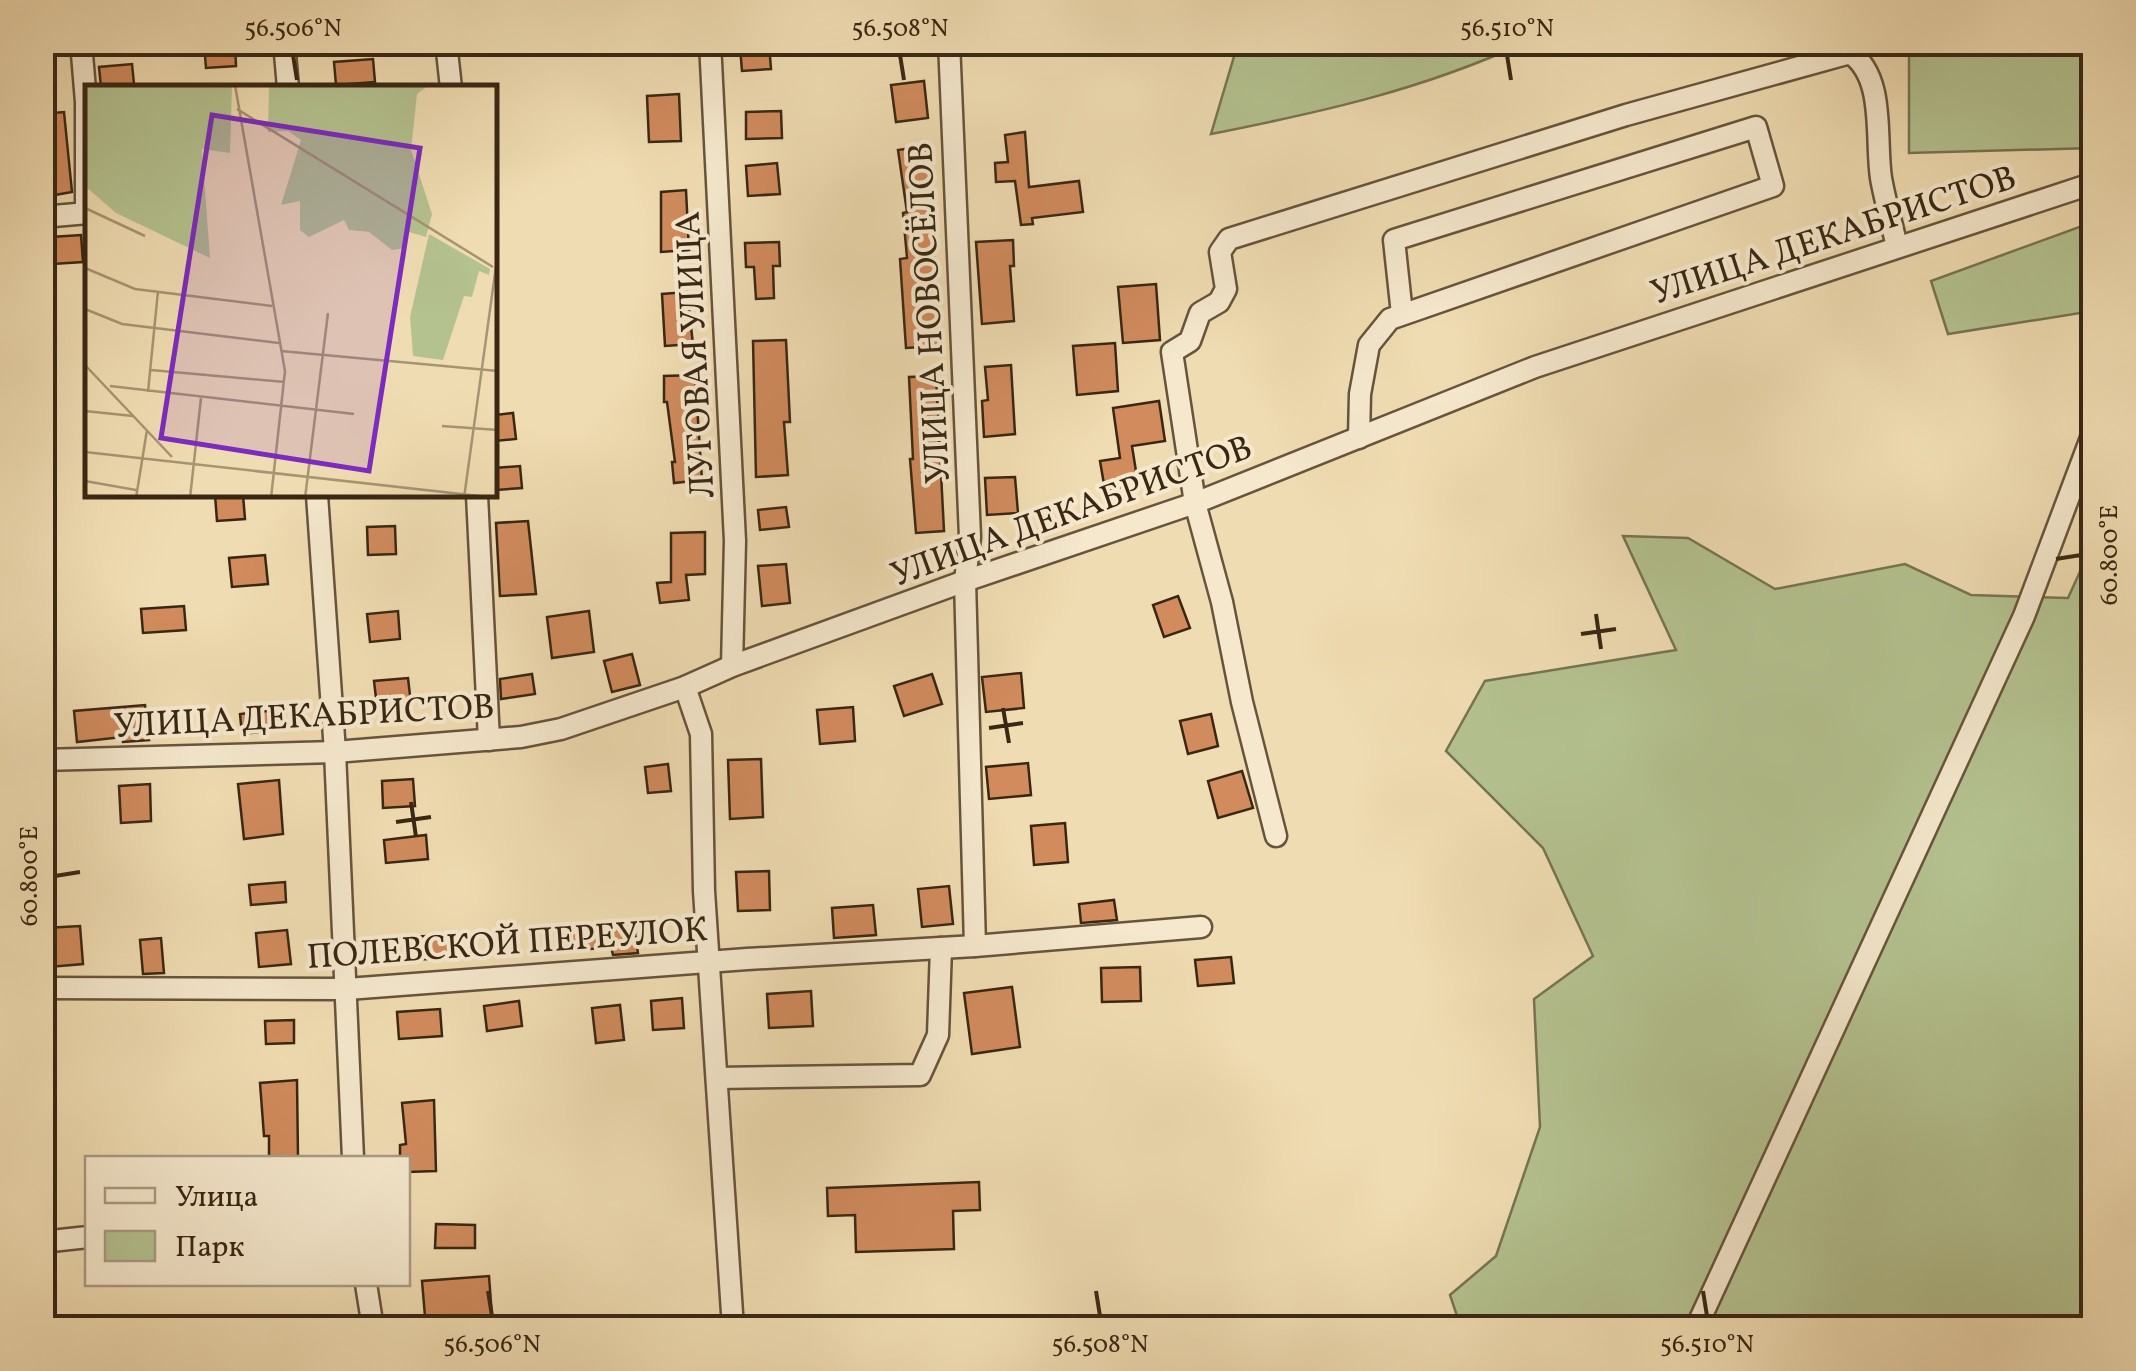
<svg xmlns="http://www.w3.org/2000/svg" width="2136" height="1371" font-family="Vollkorn,serif">
	<style>
		.green { fill: #b4c290; stroke: #767452; stroke-width: 2.5 }
		.building { fill: #d18b5d; stroke: #392713; stroke-width: 2.5 }
		.lines { fill: none; stroke-linecap: round; stroke-linejoin: round }
		.minor-casing { stroke: #67543b; stroke-width: 25 }
		.minor { stroke: #f5e8cd; stroke-width: 20 }
		.ticks { fill: none; stroke: #392713; stroke-width: 4 }
		.labels { text-anchor: middle; stroke-width: 8; stroke-linejoin: round; paint-order: stroke }
		.street-label { font-size: 35px; fill: #392713; stroke: #f5e8cd }
		.inset-road { fill: none; stroke: #a79472; stroke-width: 2.5 }
		.view { fill: #7b2cbf; fill-opacity: 0.15; stroke: #7b2cbf; stroke-width: 5 }
		.inset-edge { fill: none; stroke: #392713; stroke-width: 5 }
		.neatline { fill: none; stroke: #392713; stroke-width: 4 }
		.ticks-label { font-size: 25px; text-anchor: middle; fill: #392713 }
	</style>
	<rect width="100%" height="100%" fill="#f0dcb2"/>
	<filter id="stains"><feTurbulence type="fractalNoise" baseFrequency=".002" numOctaves="4"/><feColorMatrix values="0 0 0 0 .2 0 0 0 0 .09 0 0 0 0 .02 0 0 0 .5 -.17"/></filter>
	<radialGradient id="worn" r=".72"><stop offset=".6" stop-color="#630" stop-opacity="0"/><stop offset="1" stop-color="#630" stop-opacity=".3"/></radialGradient>
	<g class="green">
		<path d="M1238 43V42L1524 43C1421 90 1322 112 1211 134Z"/>
		<polygon points="1909,43 2093,43 2093,148 1909,153"/>
		<polygon points="2093,222 2093,311 1948,334 1931,281"/>
		<polygon points="1623,536 1688,538 1775,589 1905,564 1971,595 2068,598 2093,543 2093,1325 2084,1328 1461,1328 1450,1295 1496,1256 1540,1127 1534,999 1593,956 1543,848 1446,751 1485,681 1676,650"/>
	</g>
	<g class="building">
		<polygon points="216,42 235,42 236,66 206,68 204,43"/>
		<polygon points="769,44 771,69 742,71 740,47"/>
		<polygon points="373,59 375,82 336,85 334,62"/>
		<polygon points="132,64 134,84 101,87 99,67"/>
		<polygon points="924,81 928,118 896,122 891,85"/>
		<polygon points="679,94 681,141 649,142 647,96"/>
		<polygon points="781,111 782,138 746,139 746,112"/>
		<polygon points="64,112 72,192 55,195 47,141 42,142 42,114"/>
		<polygon points="1025,132 1029,187 1079,181 1083,212 1032,218 1033,224 1021,225 1015,181 996,182 995,163 1008,162 1005,135"/>
		<polygon points="924,146 930,186 939,346 906,348 900,259 907,258 903,213 907,212 898,150"/>
		<polygon points="777,163 780,194 748,196 746,166"/>
		<polygon points="686,190 689,250 661,252 661,192"/>
		<polygon points="81,235 83,262 53,264 51,237"/>
		<polygon points="1013,240 1014,266 1010,266 1014,321 982,324 976,242"/>
		<polygon points="779,242 780,266 773,266 774,298 756,299 754,267 746,267 745,243"/>
		<polygon points="1156,284 1160,340 1123,343 1118,287"/>
		<polygon points="687,292 693,344 665,346 662,294"/>
		<polygon points="786,340 790,422 784,422 788,475 756,477 753,341"/>
		<polygon points="1115,343 1118,391 1077,395 1073,346"/>
		<polygon points="1011,365 1015,434 984,437 982,401 988,400 985,367"/>
		<polygon points="695,375 702,480 674,483 672,462 675,462 667,402 664,402 664,376"/>
		<polygon points="936,376 944,531 916,533 910,459 913,459 909,377"/>
		<polygon points="1159,401 1165,441 1132,446 1138,484 1105,490 1100,461 1120,458 1113,408"/>
		<polygon points="513,413 516,439 495,441 495,415"/>
		<polygon points="520,466 522,488 496,490 495,468"/>
		<polygon points="1015,477 1018,513 987,515 985,478"/>
		<polygon points="215,495 243,495 245,519 217,521"/>
		<polygon points="786,507 789,527 760,530 758,510"/>
		<polygon points="528,521 536,594 500,596 496,523"/>
		<polygon points="395,526 396,554 368,555 367,527"/>
		<polygon points="705,532 705,574 686,575 689,600 660,603 657,583 671,582 671,533"/>
		<polygon points="265,555 268,584 232,587 229,558"/>
		<polygon points="786,564 790,603 762,606 758,566"/>
		<polygon points="1178,596 1190,628 1164,637 1153,605"/>
		<polygon points="184,606 186,630 143,633 141,609"/>
		<polygon points="398,611 400,639 370,642 367,614"/>
		<polygon points="589,611 594,652 552,658 547,617"/>
		<polygon points="632,654 640,685 612,692 604,661"/>
		<polygon points="1021,673 1024,708 986,712 982,677"/>
		<polygon points="532,674 535,694 501,699 500,679"/>
		<polygon points="932,674 942,704 904,716 894,686"/>
		<polygon points="408,678 411,704 377,707 374,681"/>
		<polygon points="145,705 149,740 123,742 122,737 77,742 74,711"/>
		<polygon points="853,707 855,741 820,744 817,710"/>
		<polygon points="277,710 280,730 242,734 240,714"/>
		<polygon points="1211,714 1218,746 1188,754 1180,721"/>
		<polygon points="761,759 763,817 730,819 728,760"/>
		<polygon points="1028,763 1031,795 989,799 986,767"/>
		<polygon points="668,764 671,791 648,793 645,767"/>
		<polygon points="1242,771 1253,808 1218,818 1208,781"/>
		<polygon points="413,779 415,806 383,808 382,781"/>
		<polygon points="279,780 283,834 244,839 238,784"/>
		<polygon points="150,784 151,821 121,823 119,786"/>
		<polygon points="1065,823 1068,862 1034,865 1031,826"/>
		<polygon points="426,835 428,859 386,863 384,840"/>
		<polygon points="769,871 770,910 738,911 736,872"/>
		<polygon points="285,882 286,902 251,905 249,885"/>
		<polygon points="949,886 953,924 922,927 918,889"/>
		<polygon points="1114,900 1117,920 1081,923 1079,904"/>
		<polygon points="873,905 876,935 834,938 832,908"/>
		<polygon points="633,920 638,953 613,955 611,947 560,952 557,926 584,924 584,927"/>
		<polygon points="80,926 83,964 49,967 45,928"/>
		<polygon points="287,930 291,964 259,967 256,933"/>
		<polygon points="451,935 452,958 406,960 406,937"/>
		<polygon points="161,938 164,973 143,974 140,940"/>
		<polygon points="1231,957 1234,983 1198,986 1195,960"/>
		<polygon points="1140,967 1141,1001 1102,1002 1101,968"/>
		<polygon points="1012,987 1020,1047 972,1054 964,993"/>
		<polygon points="811,991 813,1026 769,1028 767,994"/>
		<polygon points="682,998 684,1028 653,1030 651,1001"/>
		<polygon points="519,1001 522,1026 487,1031 484,1006"/>
		<polygon points="620,1005 624,1040 596,1043 592,1008"/>
		<polygon points="440,1009 442,1036 399,1039 397,1012"/>
		<polygon points="294,1020 294,1043 266,1044 265,1021"/>
		<polygon points="297,1080 298,1158 269,1158 269,1136 264,1136 260,1083"/>
		<polygon points="434,1100 436,1171 408,1172 408,1158 400,1158 400,1145 406,1144 402,1103"/>
		<polygon points="979,1182 980,1210 953,1211 954,1249 856,1252 855,1215 828,1216 827,1188"/>
		<polygon points="436,1224 475,1225 475,1248 435,1248"/>
		<polygon points="489,1276 492,1316 444,1320 444,1328 426,1328 422,1281"/>
	</g>
	<g class="lines">
		<defs>
			<g id="minor">
				<polyline points="81,42 86,102 86,214"/>
				<polyline points="284,42 288,88"/>
				<polyline points="446,42 451,88"/>
				<polyline points="710,42 735,541 732,666"/>
				<polyline points="949,42 970,537 965,581 975,946"/>
				<polyline points="42,217 88,213"/>
				<polyline points="1359,438 1360,394 1369,345 1390,319 1773,186 1756,127 1394,240 1402,314"/>
				<polyline points="317,495 335,752 353,1158"/>
				<polyline points="477,495 489,740"/>
				<polyline points="685,687 701,734 704,891 733,1328"/>
				<polyline points="42,760 335,752 521,737 561,729 685,687 732,666 965,581 1195,503 1535,367 2094,183"/>
				<path d="M1276 836 1242 702 1222 602 1195 503 1172 352 1190 341 1200 313 1219 302 1226 289 1220 252 1229 239 1626 115 1850 53C1886 77 1875 139 1881 178 1885 201 1892 224 1897 247"/>
				<polyline points="42,988 347,989 747,959 975,946 1201,927"/>
				<polyline points="717,1078 920,1075 938,1035 941,948"/>
				<polyline points="42,1242 88,1237"/>
				<polyline points="366,1284 373,1328"/>
				<polyline points="1696,1328 2024,616 2094,430"/>
			</g>
		</defs>
		<use href="#minor" class="minor-casing"/>
		<use href="#minor" class="minor"/>
	</g>
	<path class="ticks" d="M293 55 297 80M900 55 904 80M1507 55 1511 80M2056 559 2081 555M1596 614 1601 649M1581 634 1616 629M1003 708 1009 743M989 728 1023 723M411 802 416 837M396 822 431 817M55 876 80 872M488 1291 492 1316M1096 1291 1100 1316M1703 1291 1707 1316"/>
	<g class="labels">
		<g class="street-label">
			<text transform="translate(1833 234) rotate(-18)" y="12">УЛИЦА ДЕКАБРИСТОВ</text>
			<text transform="translate(928 313) rotate(-93)" y="12">УЛИЦА НОВОСЁЛОВ</text>
			<text transform="translate(694 355) rotate(-93)" y="12">ЛУГОВАЯ УЛИЦА</text>
			<text transform="translate(1071 510) rotate(-20)" y="12">УЛИЦА ДЕКАБРИСТОВ</text>
			<text transform="translate(304 715) rotate(-3)" y="12">УЛИЦА ДЕКАБРИСТОВ</text>
			<text transform="translate(507 942) rotate(-4)" y="12">ПОЛЕВСКОЙ ПЕРЕУЛОК</text>
		</g>
	</g>
	<g transform="translate(85 85)">
		<rect width="412" height="412" fill="#f0dcb2"/>
		<path d="M0 0 147 1 145 68 117 64 125 173 31 128 0 101ZM184 0H344L332 9 326 65 347 129 341 152 321 146 320 163 307 165 284 147 264 145 259 135 224 152 215 145V116L196 120 216 55 203 46 183 47ZM344 149 405 184 404 190 394 186 387 212 379 211 358 275 328 271 325 232Z" fill="#b4c290"/>
		<path class="inset-road" d="M150 0 200 286 186 413M152 24 408 182M0 123 60 151M0 183 50 204 187 221M0 224 37 239 194 258M196 266 413 286M0 280 87 372M66 285 200 297M25 301 269 329M63 307 73 206M0 326 48 331M357 341 413 345M0 367 412 413M0 396 51 405M51 413 62 345M105 413 116 313M220 413 243 228M379 413 413 167"/>
		<path class="view" d="M127 30 335 63 284 386 76 353Z"/>
		<rect width="412" height="412" class="inset-edge"/>
	</g>
	<rect width="2136" height="1371" fill="none" stroke="#f0dcb2" stroke-width="110"/>
	<rect x="85" y="1156" width="325" height="130" fill="#f5e8cd" stroke="#aa9b83" stroke-width="2.5"/>
	<rect x="105" y="1188" width="50" height="15" fill="#f5e8cd" stroke="#aa9b83" stroke-width="2.5"/>
	<text x="175" y="1206" font-size="30" fill="#392713">Улица</text>
	<rect x="105" y="1231" width="50" height="30" fill="#b4c290" stroke="#aa9b83" stroke-width="2.5"/>
	<text x="175" y="1256" font-size="30" fill="#392713">Парк</text>
	<rect x="55" y="55" width="2026" height="1261" class="neatline"/>
	<g class="ticks-label">
		<text x="293" y="36">56.506°N</text>
		<text x="900" y="36">56.508°N</text>
		<text x="1507" y="36">56.510°N</text>
		<text transform="translate(2108 555) rotate(-90)" y="9">60.800°E</text>
		<text transform="translate(28 876) rotate(-90)" y="9">60.800°E</text>
		<text x="492" y="1352">56.506°N</text>
		<text x="1100" y="1352">56.508°N</text>
		<text x="1707" y="1352">56.510°N</text>
	</g>
	<rect width="100%" height="100%" filter="url(#stains)"/>
	<rect width="100%" height="100%" fill="url(#worn)"/>
</svg>
